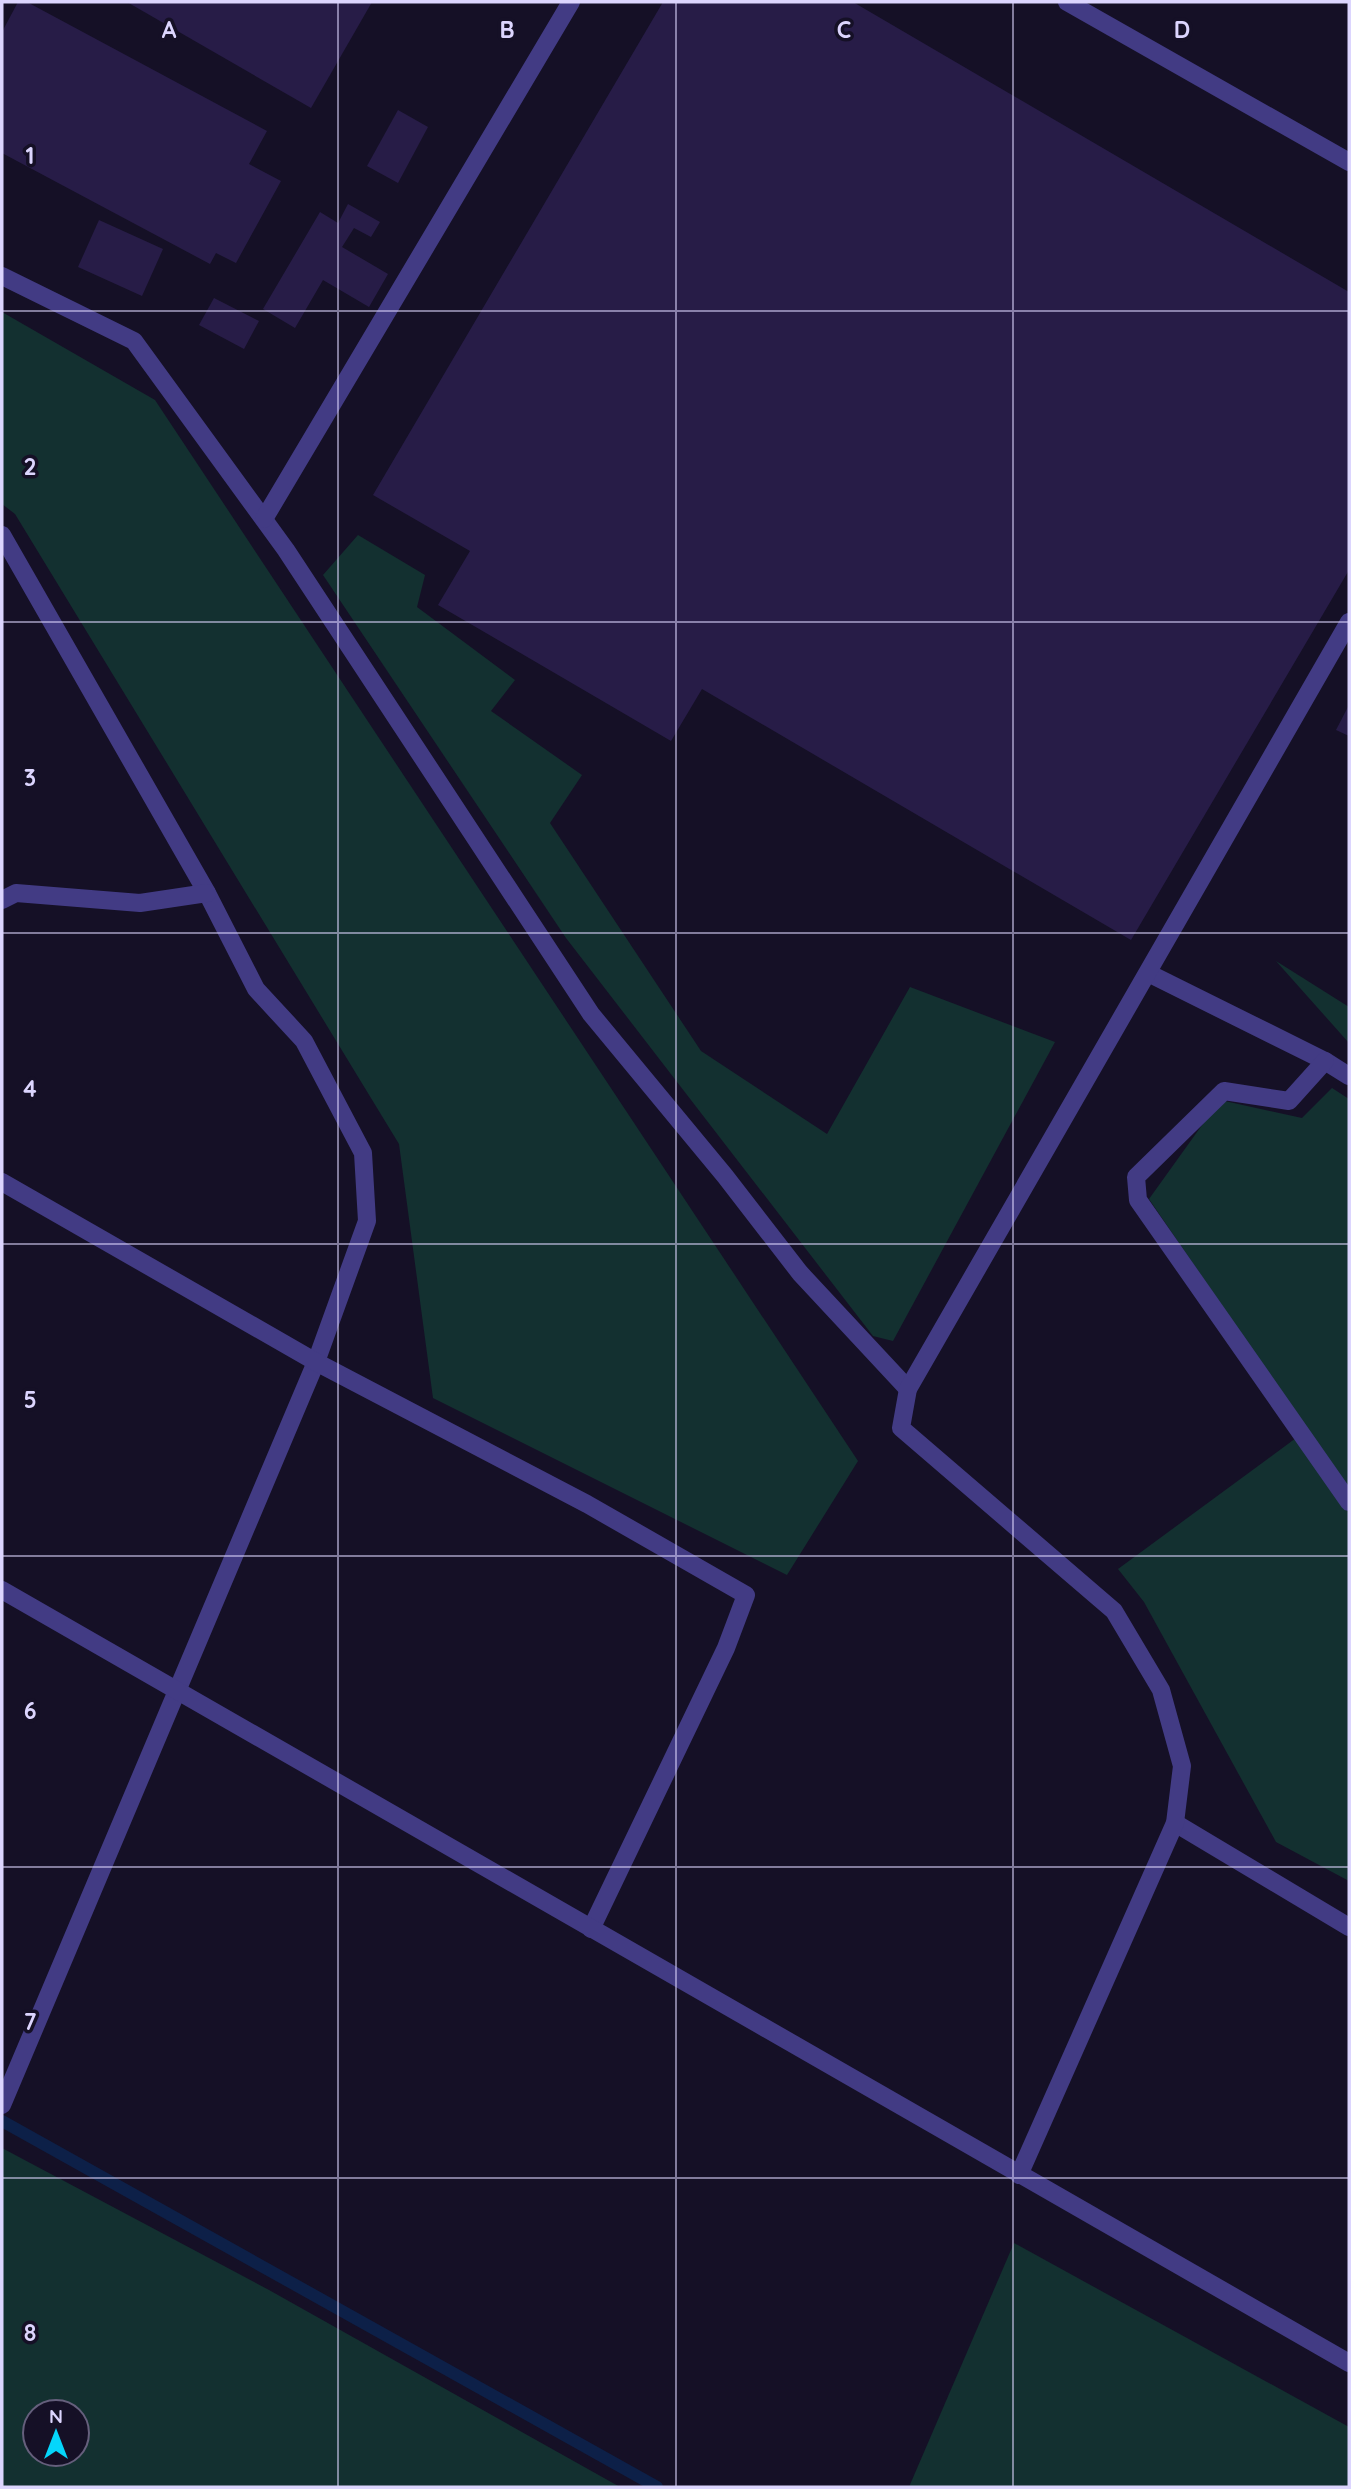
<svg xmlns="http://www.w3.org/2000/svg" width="1351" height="2489" font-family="Quicksand,sans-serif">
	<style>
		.green { fill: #133030; fill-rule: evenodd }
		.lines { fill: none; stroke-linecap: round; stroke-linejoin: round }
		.stream { stroke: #0d2048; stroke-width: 12 }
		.building { fill: #271c47 }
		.minor { stroke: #423b84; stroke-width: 18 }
		.grid { fill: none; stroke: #dcd5fe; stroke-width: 2; stroke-opacity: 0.55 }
		.grid-label { font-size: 23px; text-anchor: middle; font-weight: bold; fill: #dcd5fe; stroke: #151026; stroke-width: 7; stroke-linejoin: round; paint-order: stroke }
	</style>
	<rect width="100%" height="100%" fill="#151026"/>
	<g class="green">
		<polygon points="2,312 155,400 858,1461 787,1575 433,1398 399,1144 15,514 2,504"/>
		<polygon points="358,535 425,575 417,607 515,680 491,711 582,775 550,823 701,1051 827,1134 910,987 1055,1042 893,1341 873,1336 566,938 323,575"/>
		<polygon points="1276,961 1349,1007 1349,1043"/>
		<polygon points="1332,1088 1349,1099 1349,1492 1149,1199 1220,1100 1302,1118"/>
		<polygon points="1296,1438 1349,1513 1349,1881 1276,1842 1144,1602 1118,1569"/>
		<path d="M2 2148 269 2290 620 2487H2ZM77 2412V2454H35V2412Z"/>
		<polygon points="1014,2243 1349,2427 1349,2487 909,2487"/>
	</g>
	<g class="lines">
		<polyline class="stream" points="2,2121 657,2487"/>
	</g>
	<g class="building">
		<polygon points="18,2 27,2 267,131 249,164 281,181 236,263 216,253 210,264 2,153 2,32"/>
		<polygon points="127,2 372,2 311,108"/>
		<polygon points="663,2 853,2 1349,292 1349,570 1131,940 702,689 671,741 438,605 470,551 373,495"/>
		<polygon points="398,110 428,127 398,183 367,166"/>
		<polygon points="348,204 380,222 371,237 354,228 342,247 388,274 369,307 323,280 295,328 263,309 320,212 338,223"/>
		<polygon points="99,220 163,249 142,296 78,267"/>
		<polygon points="214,298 259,321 244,349 199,325"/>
		<polygon points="1349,705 1349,736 1336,730"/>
	</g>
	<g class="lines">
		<g class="minor">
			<polyline points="1067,2 1349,162"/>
			<polyline points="2,276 134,341 286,550 591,1014 725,1176 800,1273 908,1389"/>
			<polyline points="264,519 571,2"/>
			<polyline points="2,535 207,893 256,989 304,1041 363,1153 367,1221 316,1362 2,2105"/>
			<polyline points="2,900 16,893 140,903 207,893"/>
			<polyline points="1148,973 1325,1061 1349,1076"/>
			<polyline points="1325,1061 1289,1101 1224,1091 1136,1177 1138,1200 1349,1502"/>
			<polyline points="2,1182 316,1362 587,1504 746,1595 726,1648 591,1929"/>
			<polyline points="2,1590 1349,2363"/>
			<polyline points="1175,1823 1349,1927"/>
			<polyline points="1019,2175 1175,1823 1182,1766 1161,1690 1114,1611 901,1428 908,1389 1349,622"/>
		</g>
	</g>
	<path class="grid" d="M338 2V2487M676 2V2487M1013 2V2487M2 311H1349M2 622H1349M2 933H1349M2 1244H1349M2 1556H1349M2 1867H1349M2 2178H1349"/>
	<g class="grid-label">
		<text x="169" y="38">A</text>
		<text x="507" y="38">B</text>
		<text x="844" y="38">C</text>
		<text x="1182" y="38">D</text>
		<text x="30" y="164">1</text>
		<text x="30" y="475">2</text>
		<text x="30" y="786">3</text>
		<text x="30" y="1097">4</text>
		<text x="30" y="1408">5</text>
		<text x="30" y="1719">6</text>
		<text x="30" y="2030">7</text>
		<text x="30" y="2341">8</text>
	</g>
	<rect width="1351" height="2489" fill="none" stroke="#dcd5fe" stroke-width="7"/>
	<g transform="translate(56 2433)"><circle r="33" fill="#151026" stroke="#655f7c" stroke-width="2"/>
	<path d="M0-5L12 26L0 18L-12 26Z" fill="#05d6fb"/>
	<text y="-10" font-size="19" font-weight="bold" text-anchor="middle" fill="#dcd5fe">N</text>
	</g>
</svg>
